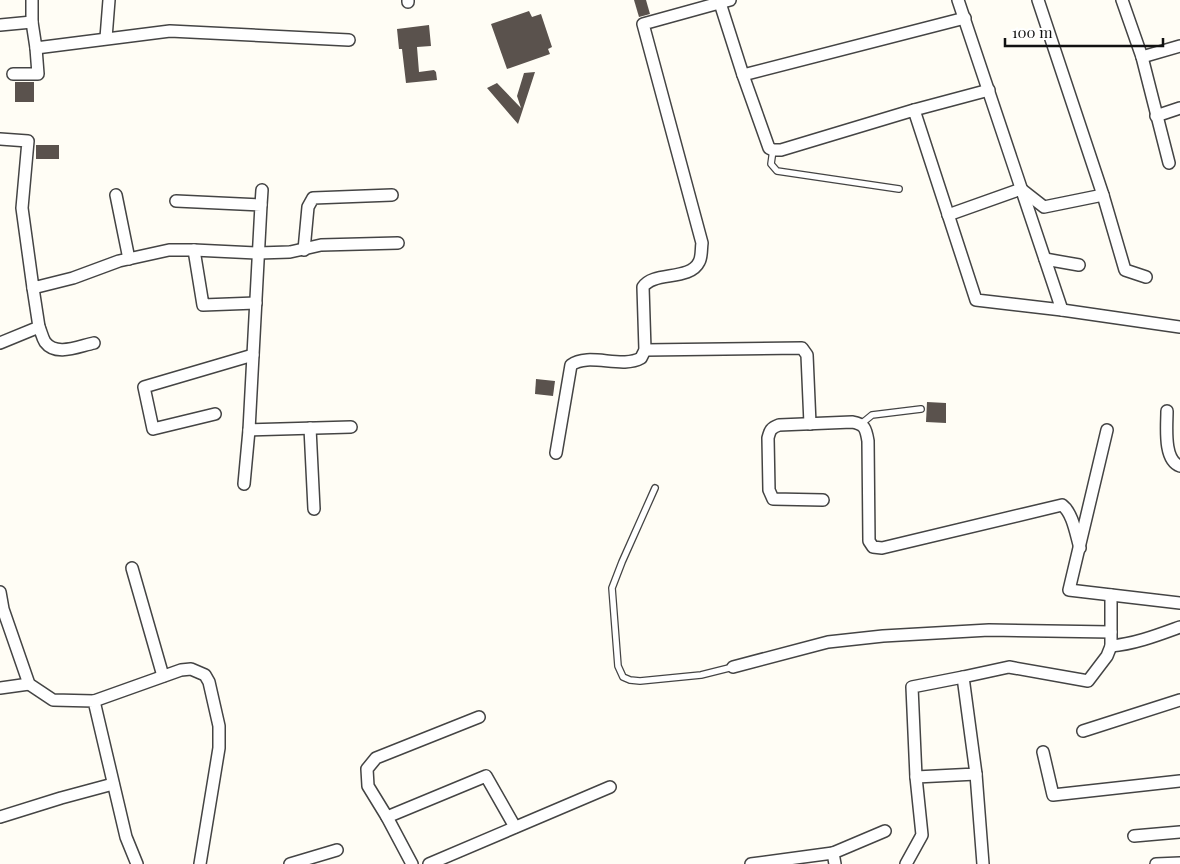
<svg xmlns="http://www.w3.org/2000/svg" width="1180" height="864" font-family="'Playfair Display',serif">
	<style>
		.building { fill: #5a524d }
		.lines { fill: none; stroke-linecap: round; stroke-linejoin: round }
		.service-casing { stroke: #444; stroke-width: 8 }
		.minor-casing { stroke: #444; stroke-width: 14 }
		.service { stroke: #fff; stroke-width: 5.5 }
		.minor { stroke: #fff; stroke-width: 11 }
	</style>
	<rect width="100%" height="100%" fill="#fffdf5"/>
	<g class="building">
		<polygon points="634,0 646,0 650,14 639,17"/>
		<polygon points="529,11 532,17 541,14 552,47 548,49 550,54 507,69 491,24"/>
		<polygon points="429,25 431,46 417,47 419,72 434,70 436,72 437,80 406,83 402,49 399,49 397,29"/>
		<polygon points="535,72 522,112 518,124 487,88 497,83 521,108 517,96 524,73"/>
		<rect x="15" y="82" width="19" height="20"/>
		<rect x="36" y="145" width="23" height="14"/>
		<polygon points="536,379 555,381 553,396 535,394"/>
		<polygon points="927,402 946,403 946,423 926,422"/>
	</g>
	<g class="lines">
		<defs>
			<g id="service">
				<polyline points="773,150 771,164 777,171 899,189"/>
				<polyline points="861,424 872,415 921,409"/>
				<polyline points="655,488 622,562 612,588 618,666 623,677 630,680 640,681 701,675 733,667"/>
			</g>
			<g id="minor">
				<polyline points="32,0 32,22 36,48 170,31 349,40"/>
				<polyline points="1122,0 1142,57 1169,163"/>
				<polyline points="408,2 408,0"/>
				<polyline points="720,3 743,75 769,148 773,150 781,150 914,110 976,300 1062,310 958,0"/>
				<polyline points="0,25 32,22"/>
				<polyline points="106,38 109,0"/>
				<polyline points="1142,57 1180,46"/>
				<polyline points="13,74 38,74 36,48"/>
				<polyline points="743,75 965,18"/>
				<polyline points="914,110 989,90"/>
				<polyline points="1156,116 1180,108"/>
				<polyline points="0,139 28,141 22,208 33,288 73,278 119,261 169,250 194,250 258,253 290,252 321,245 398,243"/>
				<polyline points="116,195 129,259"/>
				<polyline points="1103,195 1125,270 1146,277"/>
				<polyline points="176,201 261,205 249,430 351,427"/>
				<polyline points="261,205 262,190"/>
				<polyline points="948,215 1021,189 1044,207 1103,195 1038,0"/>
				<polyline points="194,250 203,305 256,303"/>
				<polyline points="304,250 308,207 313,198 392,195"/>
				<polyline points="1045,259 1079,265"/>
				<polyline points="1062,310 1180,327"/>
				<path d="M39 327C41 331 42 337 45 342 56 357 79 346 94 343"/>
				<polyline points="0,343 39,327 33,288"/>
				<polyline points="645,350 802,348 807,355 810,424"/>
				<path d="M1167 411C1167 426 1163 460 1180 466"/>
				<polyline points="215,414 153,429 144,387 253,355"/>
				<polyline points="310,428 314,509"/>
				<polyline points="1107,430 1069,590 1180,603"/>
				<path d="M556 453 571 365C588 352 622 369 641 358L645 350 643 287C653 271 690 281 699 262 702 257 701 249 702 243L643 24 730 0"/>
				<polyline points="244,484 249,430"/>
				<path d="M823 500 773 499 769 490 768 438C770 430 771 428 779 425L852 422C865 424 866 429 868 441L869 541 873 547 882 548 1062 505C1073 513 1076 535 1080 548"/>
				<polyline points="132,568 163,676"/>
				<polyline points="0,592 3,609 29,684 53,700 94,701 126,837 137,864"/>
				<path d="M1111 646C1135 644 1158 635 1180 627"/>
				<polyline points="733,667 828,642 883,636 989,630 1111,632"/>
				<polyline points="0,688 29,684"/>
				<polyline points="94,701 181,670 191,669 205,675 209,682 219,726 219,748 200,864"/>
				<polyline points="1083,731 1180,700"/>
				<polyline points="1043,752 1053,795 1180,781"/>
				<polyline points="976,774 983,864"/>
				<polyline points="916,777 912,687 963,677"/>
				<polyline points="0,817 61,798 113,784"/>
				<polyline points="387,817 486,776 515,827"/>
				<polyline points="1134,836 1180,832"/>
				<polyline points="290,864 337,850"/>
				<polyline points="412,864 387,817 368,786 367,769 376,758 479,717"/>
				<polyline points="429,864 610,787"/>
				<polyline points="751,864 833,853"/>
				<polyline points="835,864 833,853 885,831"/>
				<polyline points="906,864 922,835 916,777 976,774 963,677 1009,667 1088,681 1107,656 1111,646 1111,595"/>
				<polyline points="1156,864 1180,863"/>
			</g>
		</defs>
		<use href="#service" class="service-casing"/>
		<use href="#minor" class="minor-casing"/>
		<use href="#service" class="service"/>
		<use href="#minor" class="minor"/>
	</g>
	<path d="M1005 38v8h158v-8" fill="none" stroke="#111111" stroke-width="2.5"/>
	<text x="1012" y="38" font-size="15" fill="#111111" stroke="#ffffff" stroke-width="4" paint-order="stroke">100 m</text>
</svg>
